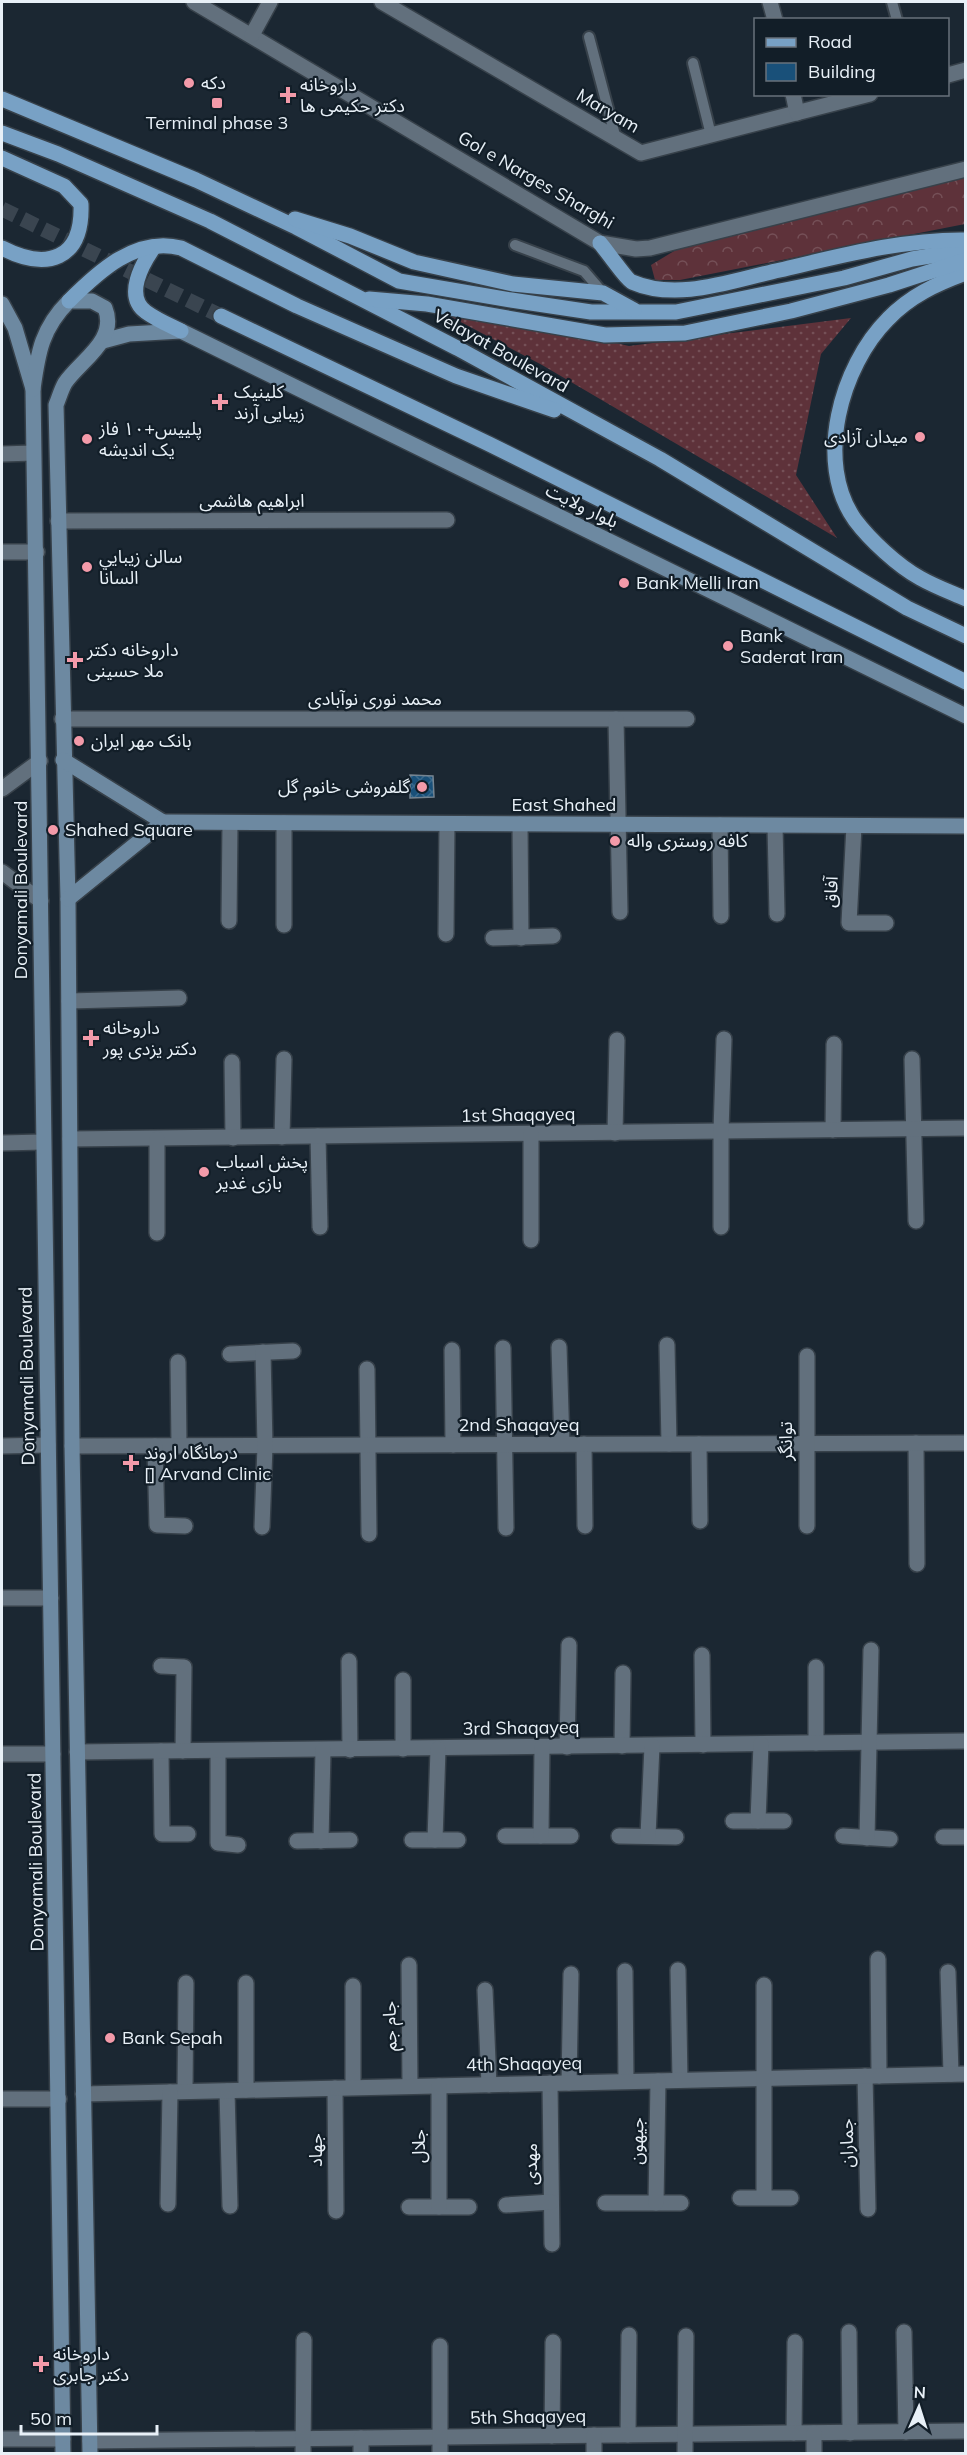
<svg xmlns="http://www.w3.org/2000/svg" width="967" height="2455" font-family="Mulish,'Noto Sans Arabic',sans-serif">
	<style>
		.grass { fill: url(#grass-dots) }
		.forest { fill: url(#forest-crowns) }
		.building { fill: url(#building-cross-hatch); stroke: #758491; stroke-width: 1.5 }
		.lines { fill: none; stroke-linecap: round; stroke-linejoin: round }
		.primary-tunnel { stroke: #3a4550; stroke-width: 15; stroke-dasharray: 15 8; stroke-linecap: butt }
		.service-casing { stroke: #37414a; stroke-width: 14 }
		.minor-casing { stroke: #37414a; stroke-width: 18 }
		.tertiary-casing { stroke: #37414a; stroke-width: 18 }
		.secondary-casing { stroke: #37414a; stroke-width: 18 }
		.primary-casing { stroke: #37414a; stroke-width: 18 }
		.service { stroke: #62707d; stroke-width: 10 }
		.minor { stroke: #62707d; stroke-width: 15 }
		.tertiary { stroke: #62707d; stroke-width: 15 }
		.secondary { stroke: #6d89a1; stroke-width: 15 }
		.primary { stroke: #78a1c5; stroke-width: 15 }
		.poi-dot { fill: #f39aa9; stroke: #121e28; stroke-width: 2 }
		.labels { text-anchor: middle; stroke-width: 4.5; stroke-linejoin: round; paint-order: stroke }
		.poi-label { font-size: 18px; fill: #e8f0f7; stroke: #121e28; text-anchor: start }
		.street-label { font-size: 18px; fill: #e8f0f7; stroke: #121e28 }
	</style>
	<defs>
		<pattern id="grass-dots" width="8" height="8" patternUnits="userSpaceOnUse" patternTransform="scale(1.5)"><rect width="8" height="8" fill="#5e323a"/><path d="M2 2h.1M6 6h.1" fill="none" stroke="#755057" stroke-width="1.8" stroke-linecap="round"/></pattern>
		<pattern id="forest-crowns" width="20" height="18" patternUnits="userSpaceOnUse" patternTransform="scale(1.5)"><rect width="20" height="18" fill="#5e323a"/><path d="M2 6a3 3 0 1 1 6 0M12 15a3 3 0 1 1 6 0" fill="none" stroke="#755057"/></pattern>
		<pattern id="building-cross-hatch" width="8" height="8" patternUnits="userSpaceOnUse" patternTransform="scale(1.5)"><rect width="8" height="8" fill="#195079"/><path d="M0 0l8 8M0 8l8-8" fill="none" stroke="#3a6a8d"/></pattern>
	</defs>
	<rect width="100%" height="100%" fill="#1b2732"/>
	<polygon class="grass" points="438,310 495,315 629,346 851,318 821,354 796,475 837,538 542,365"/>
	<polygon class="forest" points="965,175 965,224 680,280 655,280 651,265 679,248"/>
	<polygon class="building" points="410,775 433,776 434,797 410,798"/>
	<g class="lines">
		<polyline class="primary-tunnel" points="2,209 221,316"/>
		<defs>
			<g id="service">
				<polyline points="892,2 897,20"/>
				<polyline points="589,37 616,139"/>
				<polyline points="693,63 711,135"/>
				<polyline points="515,245 584,271 603,293"/>
			</g>
			<g id="minor">
				<polyline points="194,2 600,243 636,249 650,248 966,169"/>
				<polyline points="382,2 641,153 870,94"/>
				<polyline points="770,2 775,20"/>
				<polyline points="252,35 270,2"/>
				<polyline points="948,75 966,70"/>
				<polyline points="793,94 797,113"/>
				<polyline points="2,454 33,453"/>
				<polyline points="58,521 447,520"/>
				<polyline points="2,552 37,552"/>
				<polyline points="62,719 687,719"/>
				<polyline points="616,719 620,912"/>
				<polyline points="284,823 284,925"/>
				<polyline points="520,824 521,938"/>
				<polyline points="720,825 721,916"/>
				<polyline points="775,826 777,914"/>
				<polyline points="854,826 849,923 886,923"/>
				<polyline points="229,921 230,823"/>
				<polyline points="446,934 447,824"/>
				<polyline points="493,938 553,936"/>
				<polyline points="69,1001 179,998"/>
				<polyline points="912,1059 916,1221"/>
				<polyline points="232,1062 233,1138"/>
				<polyline points="833,1130 834,1044"/>
				<polyline points="615,1133 617,1040"/>
				<polyline points="318,1136 320,1227"/>
				<polyline points="282,1137 284,1059"/>
				<polyline points="70,1139 966,1128"/>
				<polyline points="157,1139 157,1233"/>
				<polyline points="2,1143 43,1142"/>
				<polyline points="721,1227 721,1131 724,1039"/>
				<polyline points="531,1240 531,1134"/>
				<polyline points="667,1345 669,1444"/>
				<polyline points="559,1347 562,1444"/>
				<polyline points="503,1348 506,1528"/>
				<polyline points="452,1350 453,1445"/>
				<polyline points="230,1354 293,1351"/>
				<polyline points="178,1362 179,1446"/>
				<polyline points="367,1369 369,1534"/>
				<polyline points="916,1443 917,1564"/>
				<polyline points="584,1444 585,1526"/>
				<polyline points="699,1444 700,1521"/>
				<polyline points="2,1446 48,1445"/>
				<polyline points="72,1446 966,1443"/>
				<polyline points="155,1446 157,1525 185,1526"/>
				<polyline points="807,1526 807,1356"/>
				<polyline points="262,1527 265,1446 263,1352"/>
				<polyline points="2,1598 51,1598"/>
				<polyline points="702,1655 703,1745"/>
				<polyline points="349,1661 350,1750"/>
				<polyline points="161,1666 184,1667 183,1751"/>
				<polyline points="816,1743 816,1667"/>
				<polyline points="622,1746 623,1673"/>
				<polyline points="567,1747 569,1645"/>
				<polyline points="403,1749 403,1680"/>
				<polyline points="161,1751 162,1834 188,1834"/>
				<polyline points="218,1751 218,1843 238,1845"/>
				<polyline points="77,1752 966,1741"/>
				<polyline points="2,1754 53,1754"/>
				<polyline points="733,1821 784,1821"/>
				<polyline points="758,1821 761,1744"/>
				<polyline points="505,1836 571,1836"/>
				<polyline points="541,1836 542,1747"/>
				<polyline points="619,1836 676,1837"/>
				<polyline points="648,1836 652,1746"/>
				<polyline points="843,1836 890,1839"/>
				<polyline points="943,1837 966,1837"/>
				<polyline points="867,1838 871,1650"/>
				<polyline points="412,1840 458,1840"/>
				<polyline points="435,1840 438,1749"/>
				<polyline points="297,1841 350,1840"/>
				<polyline points="321,1841 323,1750"/>
				<polyline points="878,1959 879,2076"/>
				<polyline points="409,1965 410,2086"/>
				<polyline points="678,1970 680,2080"/>
				<polyline points="625,1971 626,2081"/>
				<polyline points="948,1972 951,2074"/>
				<polyline points="353,1986 353,2087"/>
				<polyline points="485,1990 489,2085"/>
				<polyline points="865,2076 868,2209"/>
				<polyline points="550,2083 552,2244"/>
				<polyline points="569,2083 571,1974"/>
				<polyline points="335,2088 336,2211"/>
				<polyline points="246,2090 246,1983"/>
				<polyline points="185,2091 186,1983"/>
				<polyline points="227,2091 230,2206"/>
				<polyline points="83,2094 966,2074"/>
				<polyline points="2,2099 59,2099"/>
				<polyline points="764,2197 764,1985"/>
				<polyline points="740,2198 791,2198"/>
				<polyline points="605,2203 681,2203"/>
				<polyline points="656,2203 658,2081"/>
				<polyline points="168,2204 170,2092"/>
				<polyline points="506,2205 551,2202"/>
				<polyline points="409,2207 469,2207"/>
				<polyline points="439,2207 439,2086"/>
				<polyline points="849,2332 850,2433"/>
				<polyline points="904,2332 906,2432"/>
				<polyline points="794,2433 795,2342"/>
				<polyline points="628,2435 629,2335"/>
				<polyline points="552,2436 553,2342"/>
				<polyline points="2,2439 63,2439"/>
				<polyline points="90,2441 966,2431"/>
				<polyline points="303,2454 304,2340"/>
				<polyline points="361,2454 361,2438"/>
				<polyline points="440,2454 440,2346"/>
				<polyline points="594,2454 594,2435"/>
				<polyline points="685,2454 686,2336"/>
				<polyline points="814,2454 814,2433"/>
			</g>
			<g id="tertiary">
				<polyline points="2,789 40,761"/>
				<polyline points="2,872 41,901"/>
			</g>
			<g id="secondary">
				<polyline points="2,304 15,328 33,389 63,2454"/>
				<polyline points="103,341 129,334 181,331 966,716"/>
				<path d="M33 389C38 352 42 328 69 301H92L105 308C118 340 81 360 65 383 61 390 59 398 56 405L68 899 72 1446 90 2454"/>
				<polyline points="63,760 163,822"/>
				<polyline points="163,822 966,826"/>
				<polyline points="68,899 163,822"/>
			</g>
			<g id="primary">
				<polyline points="2,99 196,180 296,227 399,281 511,300 591,312 676,312 844,278 912,259 966,250"/>
				<polyline points="2,133 58,154 210,221 457,348 660,459 907,608 966,636"/>
				<path d="M2 158 64 186 81 204C83 260 47 271 2 248"/>
				<polyline points="295,219 350,236 414,262 513,284 603,293 634,310"/>
				<path d="M600 243C606 250 627 280 632 282 678 302 733 280 780 270 840 256 903 239 966 240"/>
				<path d="M154 247C142 264 124 296 146 312 157 320 169 325 181 331"/>
				<path d="M966 273C936 284 910 296 888 319 841 366 814 462 855 520 870 540 898 566 920 578 934 586 950 592 966 599"/>
				<polyline points="369,299 427,304 605,335 685,333 791,311 889,285 966,260"/>
				<path d="M69 301C98 272 136 236 181 248L297 306 456 376 554 410"/>
				<polyline points="221,316 489,444 966,682"/>
			</g>
		</defs>
		<use href="#service" class="service-casing"/>
		<use href="#minor" class="minor-casing"/>
		<use href="#tertiary" class="tertiary-casing"/>
		<use href="#secondary" class="secondary-casing"/>
		<use href="#primary" class="primary-casing"/>
		<use href="#service" class="service"/>
		<use href="#minor" class="minor"/>
		<use href="#tertiary" class="tertiary"/>
		<use href="#secondary" class="secondary"/>
		<use href="#primary" class="primary"/>
	</g>
	<g class="poi-dot">
		<circle cx="189" cy="83" r="6"/>
		<path d="M285 86h6v6h6v6h-6v6h-6v-6h-6v-6h6z"/>
		<rect x="211" y="97" width="12" height="12" rx="3"/>
		<path d="M217 393h6v6h6v6h-6v6h-6v-6h-6v-6h6z"/>
		<circle cx="920" cy="437" r="6"/>
		<circle cx="87" cy="439" r="6"/>
		<circle cx="87" cy="567" r="6"/>
		<circle cx="624" cy="583" r="6"/>
		<circle cx="728" cy="646" r="6"/>
		<path d="M72 651h6v6h6v6h-6v6h-6v-6h-6v-6h6z"/>
		<circle cx="79" cy="741" r="6"/>
		<circle cx="422" cy="787" r="6"/>
		<circle cx="53" cy="830" r="6"/>
		<circle cx="615" cy="841" r="6"/>
		<path d="M88 1029h6v6h6v6h-6v6h-6v-6h-6v-6h6z"/>
		<circle cx="204" cy="1172" r="6"/>
		<path d="M128 1454h6v6h6v6h-6v6h-6v-6h-6v-6h6z"/>
		<circle cx="110" cy="2038" r="6"/>
		<path d="M38 2355h6v6h6v6h-6v6h-6v-6h-6v-6h6z"/>
	</g>
	<g class="labels">
		<g class="poi-label">
			<text x="201" y="89">دکه</text>
			<text x="300" y="91">داروخانه<tspan x="300" dy="21">دکتر حکیمی ها</tspan></text>
			<text x="217" y="129" text-anchor="middle">Terminal phase 3</text>
			<text x="234" y="398">کلینیک<tspan x="234" dy="21">زیبایی آرند</tspan></text>
			<text x="99" y="435">پلییس+١٠ فاز<tspan x="99" dy="21">یک اندیشه</tspan></text>
			<text x="908" y="443" text-anchor="end">میدان آزادی</text>
			<text x="99" y="563">سالن زيبايي<tspan x="99" dy="21">السانا</tspan></text>
			<text x="636" y="589">Bank Melli Iran</text>
			<text x="740" y="642">Bank<tspan x="740" dy="21">Saderat Iran</tspan></text>
			<text x="87" y="656">داروخانه دکتر<tspan x="87" dy="21">ملا حسینی</tspan></text>
			<text x="91" y="747">بانک مهر ایران</text>
			<text x="410" y="793" text-anchor="end">گلفروشی خانوم گل</text>
			<text x="65" y="836">Shahed Square</text>
			<text x="627" y="847">کافه روستری واله</text>
			<text x="103" y="1034">داروخانه<tspan x="103" dy="21">دکتر یزدی پور</tspan></text>
			<text x="216" y="1168">پخش اسباب<tspan x="216" dy="21">بازی غدیر</tspan></text>
			<text x="144" y="1459">درمانگاه اروند<tspan x="144" dy="21">[] Arvand Clinic</tspan></text>
			<text x="122" y="2044">Bank Sepah</text>
			<text x="53" y="2360">داروخانه<tspan x="53" dy="21">دکتر جابری</tspan></text>
		</g>
		<g class="street-label">
			<text transform="translate(608 111) rotate(30)" y="6">Maryam</text>
			<text transform="translate(536 180) rotate(30)" y="6">Gol e Narges Sharghi</text>
			<text transform="translate(501 351) rotate(29)" y="6">Velayat Boulevard</text>
			<text x="252" y="507">ابراهیم هاشمی</text>
			<text transform="translate(582 506) rotate(26)" y="6">بلوار ولایت</text>
			<text x="375" y="705">محمد نوری نوآبادی</text>
			<text x="564" y="811">East Shahed</text>
			<text transform="translate(21 890) rotate(-90)" y="6">Donyamali Boulevard</text>
			<text transform="translate(831 892) rotate(-87)" y="6">آفاق</text>
			<text transform="translate(518 1115) rotate(-1)" y="6">1st Shaqayeq</text>
			<text transform="translate(27 1376) rotate(-91)" y="6">Donyamali Boulevard</text>
			<text x="519" y="1431">2nd Shaqayeq</text>
			<text transform="translate(786 1441) rotate(-90)" y="6">توانگر</text>
			<text transform="translate(521 1728) rotate(-1)" y="6">3rd Shaqayeq</text>
			<text transform="translate(36 1862) rotate(-91)" y="6">Donyamali Boulevard</text>
			<text transform="translate(390 2026) rotate(-91)" y="6">جام جم</text>
			<text transform="translate(524 2064) rotate(-1)" y="6">4th Shaqayeq</text>
			<text transform="translate(637 2141) rotate(-89)" y="6">جیهون</text>
			<text transform="translate(847 2143) rotate(-91)" y="6">جماران</text>
			<text transform="translate(419 2146) rotate(-90)" y="6">جلال</text>
			<text transform="translate(316 2150) rotate(-90)" y="6">جهاد</text>
			<text transform="translate(531 2164) rotate(-90)" y="6">مهدی</text>
			<text transform="translate(528 2417) rotate(-1)" y="6">5th Shaqayeq</text>
		</g>
	</g>
	<rect width="967" height="2455" fill="none" stroke="#e8f0f7" stroke-width="6"/>
	<rect x="754" y="18" width="195" height="78" fill="#121e28" stroke="#68727b" stroke-width="1.5"/>
	<rect x="766" y="38" width="30" height="9" fill="#78a1c5" stroke="#68727b" stroke-width="1.5"/>
	<text x="808" y="48" font-size="18" fill="#e8f0f7">Road</text>
	<rect x="766" y="63" width="30" height="18" fill="#195079" stroke="#68727b" stroke-width="1.5"/>
	<text x="808" y="78" font-size="18" fill="#e8f0f7">Building</text>
	<g transform="translate(919 2407) rotate(3)" stroke="#121e28" stroke-width="4.5" paint-order="stroke">
	<path d="M0-4.5L10 22L0 15L-10 22Z" fill="#e8f0f7"/>
	<text y="-9" font-size="16" font-weight="bold" text-anchor="middle" fill="#e8f0f7">N</text>
	</g>
	<path d="M21 2425v9h136v-9" fill="none" stroke="#e8f0f7" stroke-width="3"/>
	<text x="30" y="2425" font-size="18" fill="#e8f0f7" stroke="#121e28" stroke-width="4.5" paint-order="stroke">50 m</text>
</svg>
